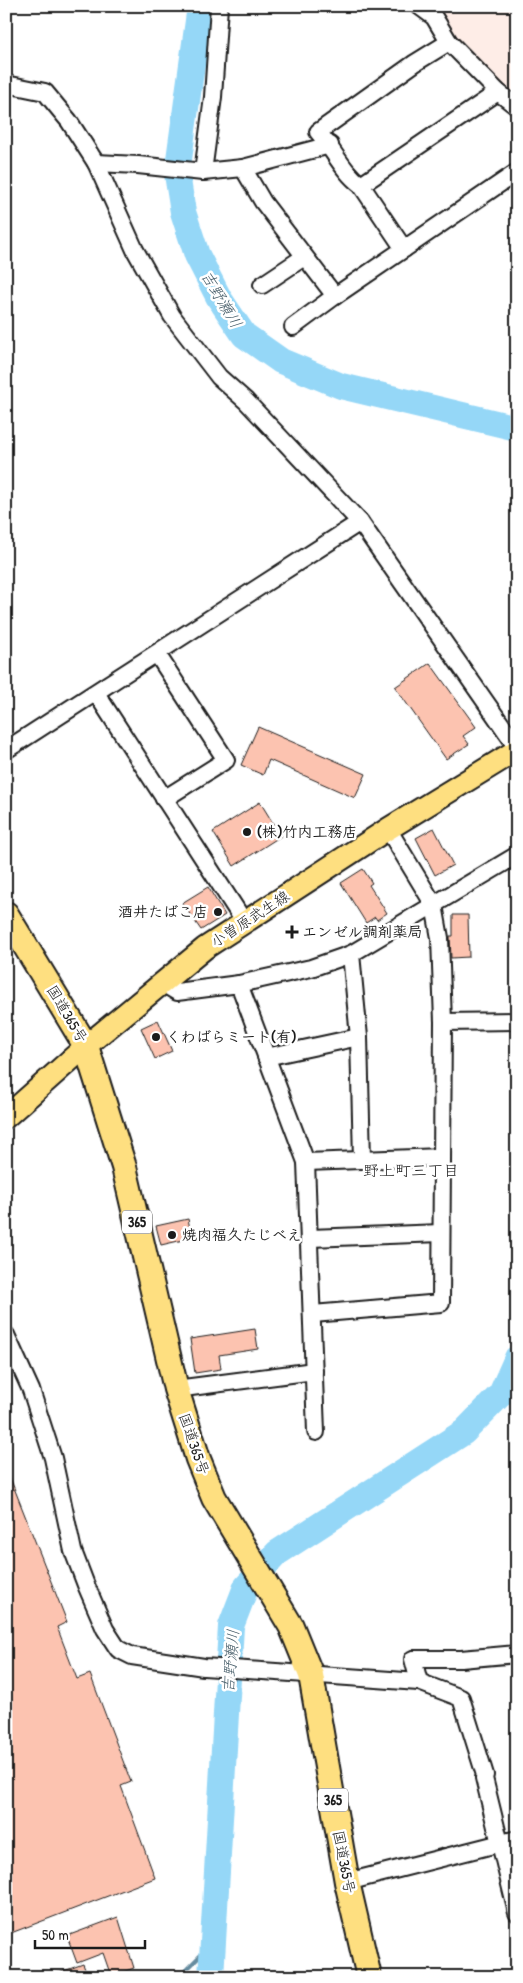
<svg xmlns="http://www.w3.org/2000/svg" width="523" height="1983" font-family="'Patrick Hand','Klee One',sans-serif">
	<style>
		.built { fill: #feede7 }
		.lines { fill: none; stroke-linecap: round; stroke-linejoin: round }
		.stream { stroke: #658c9f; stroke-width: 4.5 }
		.river { stroke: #95d7f7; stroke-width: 26 }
		.building { fill: #fcc3b0; stroke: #1c1c1c }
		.minor-casing { stroke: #1c1c1c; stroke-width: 20 }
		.major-casing { stroke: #1c1c1c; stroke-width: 25 }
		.highway-casing { stroke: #1c1c1c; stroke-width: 28 }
		.minor { stroke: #fff; stroke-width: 16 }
		.major { stroke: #fedf80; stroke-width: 21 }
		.highway { stroke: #fedf80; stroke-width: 24 }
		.poi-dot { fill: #1c1c1c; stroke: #fff; stroke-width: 2 }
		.labels { text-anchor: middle; stroke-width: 5; stroke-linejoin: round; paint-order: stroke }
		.shield { fill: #fff; stroke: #606060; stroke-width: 1 }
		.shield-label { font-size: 14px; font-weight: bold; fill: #1c1c1c }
		.poi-label { font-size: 15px; font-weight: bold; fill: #1c1c1c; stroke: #fff; text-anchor: start }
		.street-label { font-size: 15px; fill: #1c1c1c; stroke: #fff }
		.water-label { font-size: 16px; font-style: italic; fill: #465d69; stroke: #fff }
		.neighbourhood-label { font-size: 16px; fill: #1c1c1c; stroke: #fff }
	</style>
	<rect width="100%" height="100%" fill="#fff"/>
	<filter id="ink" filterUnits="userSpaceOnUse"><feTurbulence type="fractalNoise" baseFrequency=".02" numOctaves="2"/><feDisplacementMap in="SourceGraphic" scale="10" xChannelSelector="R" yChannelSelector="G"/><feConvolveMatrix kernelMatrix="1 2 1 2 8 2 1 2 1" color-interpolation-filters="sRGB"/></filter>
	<g filter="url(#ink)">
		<polygon class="built" points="424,6 517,6 517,98 462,49"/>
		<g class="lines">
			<polyline class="stream" points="179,1977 202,1954 213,1938"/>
			<g class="river">
				<polyline points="200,6 177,174 183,212 197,255 219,298 244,335 281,361 341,386 517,428"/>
				<polyline points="211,1977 231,1626 246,1587 277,1553 464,1432 501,1394 517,1358"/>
			</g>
		</g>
		<g class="building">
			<polygon points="430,663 476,727 463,736 469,744 446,759 395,687"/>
			<polygon points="258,727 366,774 355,798 269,760 263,775 241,765"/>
			<polygon points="260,802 281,836 234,866 213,832"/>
			<polygon points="434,828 453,865 435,875 416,838"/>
			<polygon points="363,869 372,883 369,885 387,913 377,920 375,917 366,923 341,883"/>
			<polygon points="208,887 225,915 201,930 182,903"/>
			<polygon points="453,915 468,915 469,957 451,958 450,936 453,936"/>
			<polygon points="158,1020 172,1051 155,1059 141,1028"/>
			<polygon points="188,1219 192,1238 161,1245 156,1226"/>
			<polygon points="255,1329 258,1349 219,1355 221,1369 195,1373 190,1339"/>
			<polygon points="7,1470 67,1622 57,1627 77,1679 90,1674 131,1782 121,1786 155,1878 11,1933 6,1919"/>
			<polygon points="118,1917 134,1968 111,1976 103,1953 77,1963 67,1936"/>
			<polygon points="83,1964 88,1977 53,1977 53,1975"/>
		</g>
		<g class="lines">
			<defs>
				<g id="minor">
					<polyline points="419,6 434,17 449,42 498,92 517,107"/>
					<polyline points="6,84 45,92 69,121 96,163 138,165 203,172 243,168 330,145"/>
					<polyline points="96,163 135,250 172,316 219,377 246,401 360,522 517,747"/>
					<polyline points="243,168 263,202 335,296 517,172"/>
					<polyline points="203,172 213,97 219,6"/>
					<polyline points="361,185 498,92"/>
					<path d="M404 249 361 185C343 172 333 149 318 132L415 63 449 42"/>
					<polyline points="262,285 304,257"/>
					<polyline points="293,327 335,296"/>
					<polyline points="157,654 226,760 164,799"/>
					<polyline points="96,693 245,923"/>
					<polyline points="6,750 360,522"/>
					<polyline points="351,954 359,1037 362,1160"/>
					<polyline points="162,983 177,992 239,984 306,1162 316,1432"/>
					<polyline points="239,984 311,968 351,954 517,855"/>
					<polyline points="443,1022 517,1021"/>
					<polyline points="266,1057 359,1037"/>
					<polyline points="306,1162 442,1157"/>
					<polyline points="310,1238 441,1233"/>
					<polyline points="313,1314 441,1303 443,1022 440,938 434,905 388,829"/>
					<polyline points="6,1335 31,1390 53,1458 73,1551 86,1585 105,1629 118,1649 132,1656 204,1667 419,1682 461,1698 485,1775 484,1778 517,1913"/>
					<polyline points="176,1389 314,1371"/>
					<polyline points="419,1682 413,1659 461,1659 517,1654"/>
					<polyline points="347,1882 517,1839"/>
				</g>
				<polyline id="major" points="6,1117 86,1046 205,948 388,829 517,750"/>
				<polyline id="highway" points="6,914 86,1046 124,1167 176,1389 198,1459 214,1498 291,1626 311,1675 347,1882 369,1977"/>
			</defs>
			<use href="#minor" class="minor-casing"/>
			<use href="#major" class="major-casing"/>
			<use href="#highway" class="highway-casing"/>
			<use href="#minor" class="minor"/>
			<use href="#major" class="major"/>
			<use href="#highway" class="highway"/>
		</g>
	</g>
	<g class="poi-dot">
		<circle cx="247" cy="832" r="5"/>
		<circle cx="218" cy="912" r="5"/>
		<path d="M289.5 924.5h5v5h5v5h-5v5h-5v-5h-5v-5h5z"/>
		<circle cx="156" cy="1037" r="5"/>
		<circle cx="172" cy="1235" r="5"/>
	</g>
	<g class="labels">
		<g class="shield">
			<rect x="122" y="1210.5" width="30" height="23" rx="4"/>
			<rect x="318" y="1788.5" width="30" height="23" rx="4"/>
		</g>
		<g class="shield-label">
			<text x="137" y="1227">365</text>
			<text x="333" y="1805">365</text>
		</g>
		<g class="poi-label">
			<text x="257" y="837">(株)竹内工務店</text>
			<text x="208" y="917" text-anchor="end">酒井たばこ店</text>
			<text x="302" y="937">エンゼル調剤薬局</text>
			<text x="166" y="1042">くわばらミート(有)</text>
			<text x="182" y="1240">焼肉福久たじべえ</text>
		</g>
		<g class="street-label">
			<text transform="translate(250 919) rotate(-33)" y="5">小曽原武生線</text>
			<text transform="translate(67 1014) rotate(59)" y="5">国道365号</text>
			<text transform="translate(194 1444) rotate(71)" y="5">国道365号</text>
			<text transform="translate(344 1862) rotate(79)" y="5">国道365号</text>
		</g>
		<g class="water-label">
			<text transform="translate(222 299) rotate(59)" y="6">吉野瀬川</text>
			<text transform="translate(230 1661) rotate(-85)" y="6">吉野瀬川</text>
		</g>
		<g class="neighbourhood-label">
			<text x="411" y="1176">野上町三丁目</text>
		</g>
	</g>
	<rect width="523" height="1983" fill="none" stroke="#fff" stroke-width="25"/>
	<rect x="12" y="12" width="498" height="1958" fill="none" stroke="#1c1c1c" stroke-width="2" filter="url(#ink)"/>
	<path d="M35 1940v8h110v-8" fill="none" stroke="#1c1c1c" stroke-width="2.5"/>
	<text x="42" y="1940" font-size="15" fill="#1c1c1c" stroke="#ffffff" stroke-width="4" paint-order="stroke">50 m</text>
</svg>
